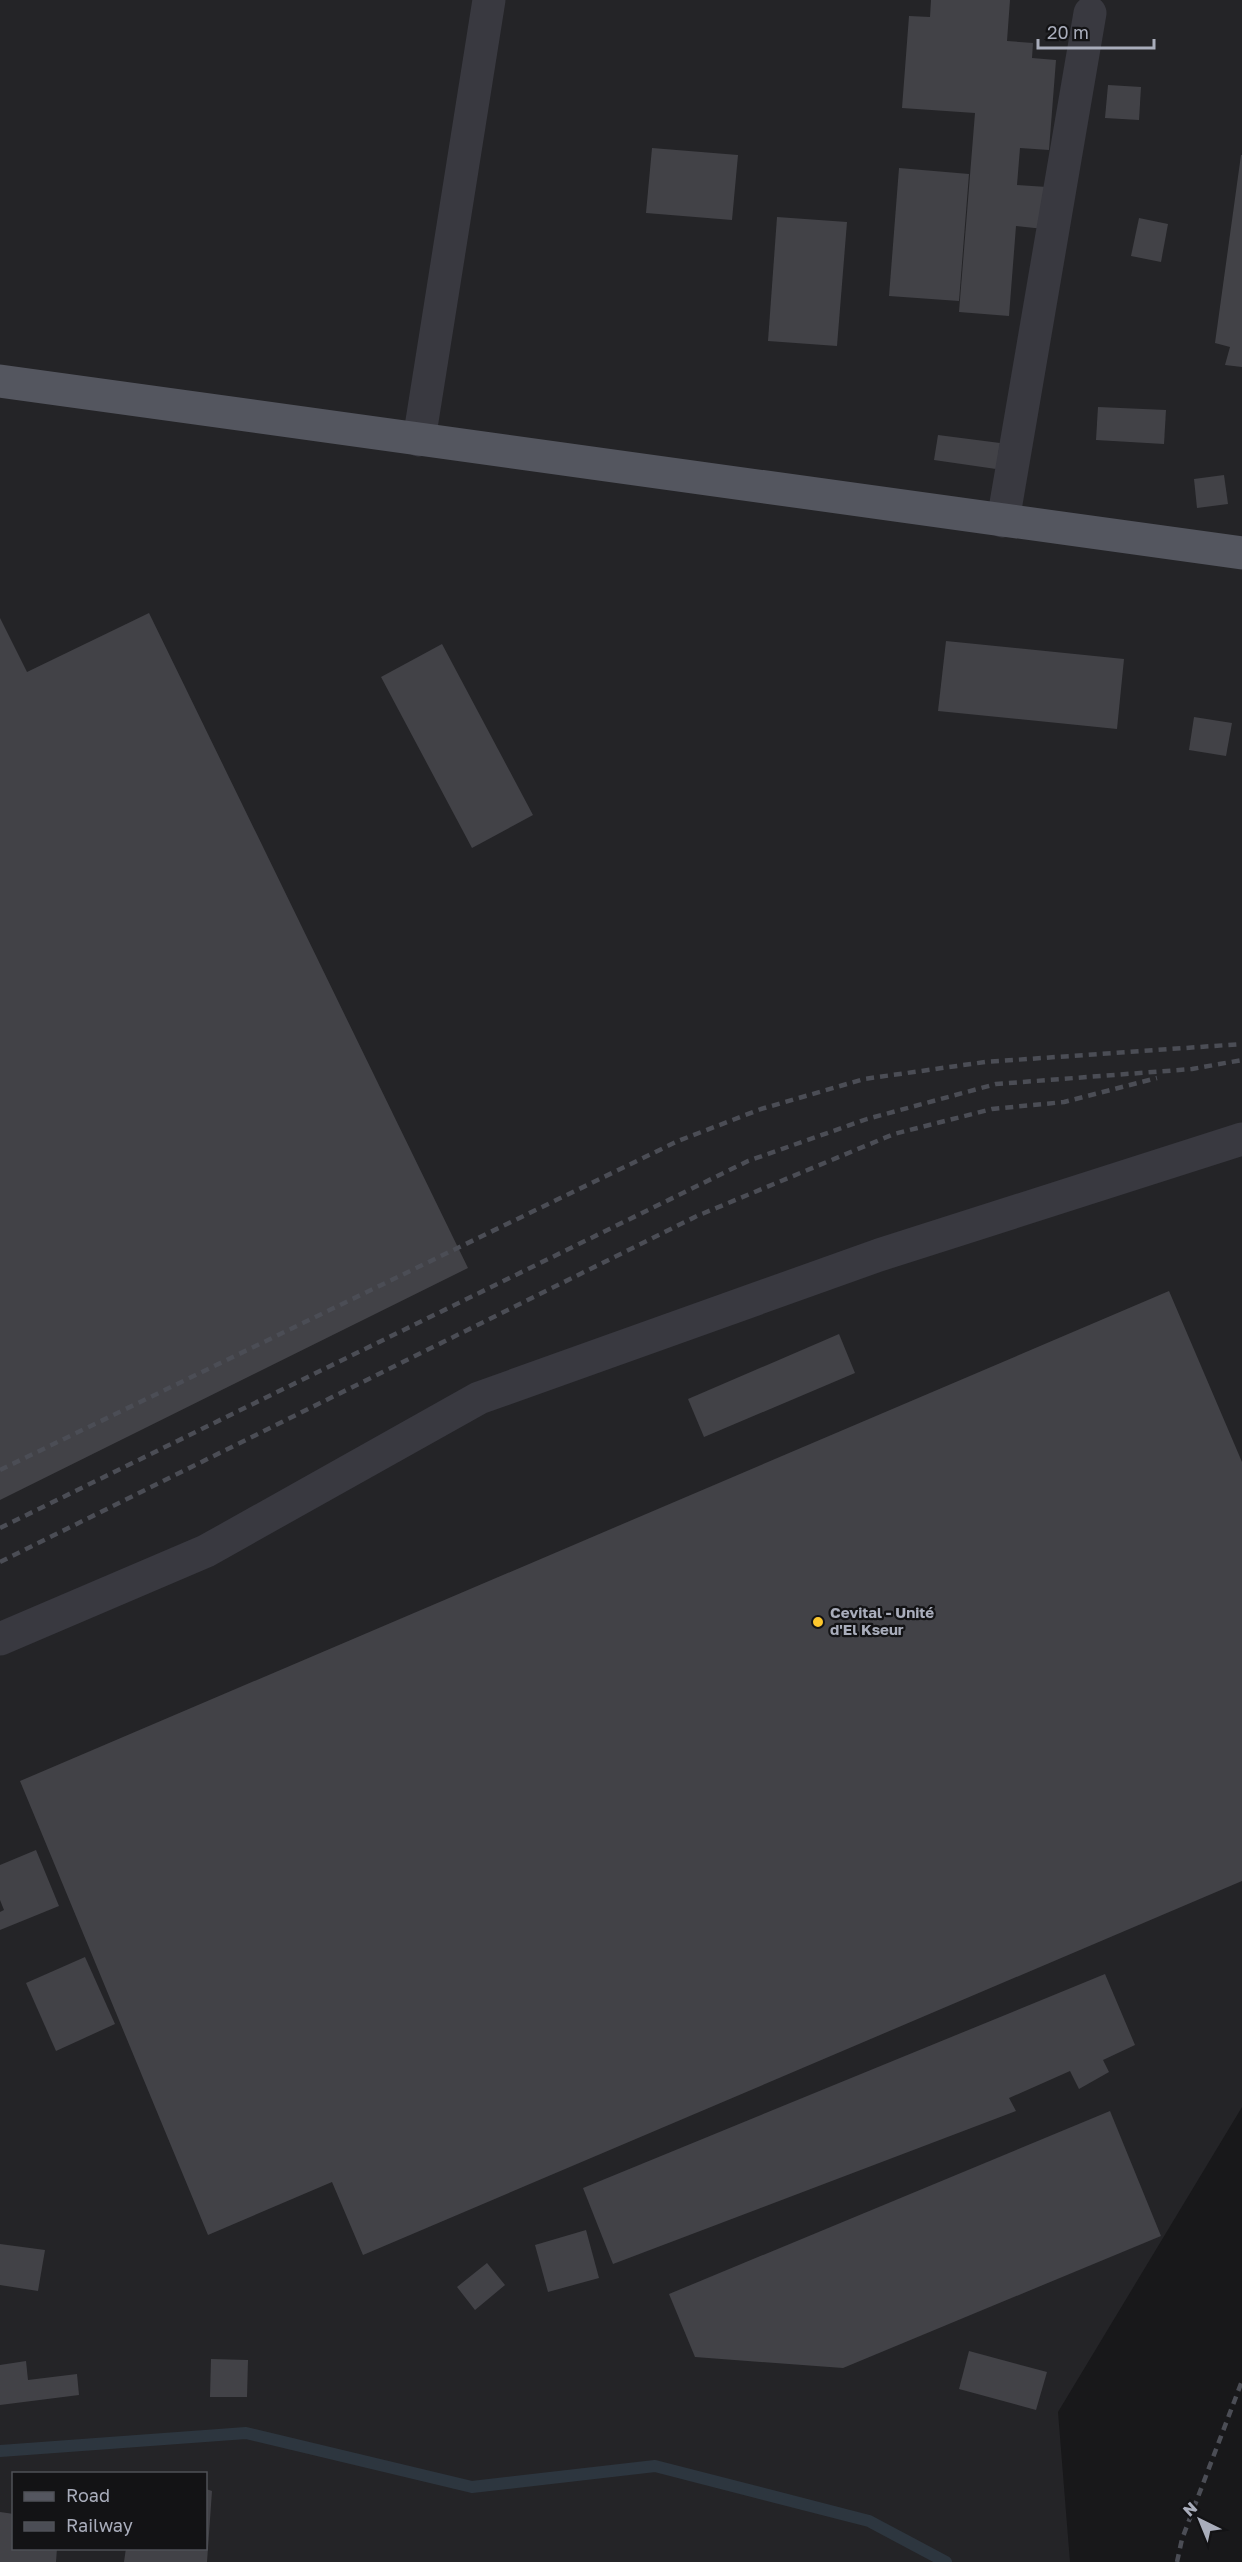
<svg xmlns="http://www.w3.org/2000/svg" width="1242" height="2562" font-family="'Golos Text',sans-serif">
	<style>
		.built { fill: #242427; fill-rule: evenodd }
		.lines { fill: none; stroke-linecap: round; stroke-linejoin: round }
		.stream { stroke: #2d363f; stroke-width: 12 }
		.building { fill: #424247 }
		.minor { stroke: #393940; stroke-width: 33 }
		.major { stroke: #54565f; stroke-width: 33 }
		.rail { stroke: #4b4d55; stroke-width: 4.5; stroke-dasharray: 8 6; stroke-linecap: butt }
		.poi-dot { fill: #fdc72d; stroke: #131315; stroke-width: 2 }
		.labels { text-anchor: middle; stroke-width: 4.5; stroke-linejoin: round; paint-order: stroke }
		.poi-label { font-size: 15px; font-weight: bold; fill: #a9adbb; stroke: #131315; text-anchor: start }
	</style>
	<rect width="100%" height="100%" fill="#18181a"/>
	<path class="built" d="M0 0H1242V2107L1058 2412 1070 2562H0ZM14 2474H206V2548H14Z"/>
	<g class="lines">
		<polyline class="stream" points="0,2451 246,2433 472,2487 655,2466 869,2521 946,2562"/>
	</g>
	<g class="building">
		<polygon points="931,0 1010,0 1007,41 1033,43 1032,58 1056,60 1049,150 1020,148 1017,185 1047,187 1044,229 1016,226 1009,316 959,312 975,113 902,108 909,16 930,17"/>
		<polygon points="1108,85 1141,87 1139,120 1105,118"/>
		<polygon points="652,148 738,155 732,220 646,213"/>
		<polygon points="1241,155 1242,155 1242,367 1225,365 1230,347 1215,343"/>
		<polygon points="899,168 969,174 959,301 889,296"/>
		<polygon points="777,217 847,222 837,346 768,341"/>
		<polygon points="1139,218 1168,224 1161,262 1131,256"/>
		<polygon points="1098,407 1166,410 1164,444 1096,440"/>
		<polygon points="938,435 1000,443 996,469 934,460"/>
		<polygon points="1224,475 1228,504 1197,508 1194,479"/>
		<polygon points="149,613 468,1268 0,1500 0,618 27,672"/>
		<polygon points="946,641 1124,659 1117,729 938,711"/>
		<polygon points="442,644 533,815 472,848 381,677"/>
		<polygon points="1194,717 1232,723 1226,756 1189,750"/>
		<polygon points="1169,1291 1242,1462 1242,1881 363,2255 332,2182 208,2235 20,1781"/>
		<polygon points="839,1334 855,1373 704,1437 688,1399"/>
		<polygon points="36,1850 59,1906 0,1930 0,1912 4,1910 0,1900 0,1865"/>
		<polygon points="85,1957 115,2024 56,2051 26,1983"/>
		<polygon points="1105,1974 1135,2045 1103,2060 1109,2072 1079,2089 1070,2071 1009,2098 1016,2111 613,2264 583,2188"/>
		<polygon points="1110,2111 1161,2236 843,2368 695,2357 669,2294"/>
		<polygon points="586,2230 599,2278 548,2292 535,2245"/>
		<polygon points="0,2244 45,2250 38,2291 0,2285"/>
		<polygon points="487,2263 505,2285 475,2310 457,2287"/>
		<polygon points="969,2351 1047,2372 1036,2410 959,2389"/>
		<polygon points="211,2359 248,2360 247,2397 210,2397"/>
		<polygon points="26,2361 28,2380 77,2374 79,2395 0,2405 0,2365"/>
		<polygon points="206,2489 212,2491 207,2562 124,2562 126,2548 206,2548"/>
		<polygon points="0,2512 14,2514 14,2548 57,2548 56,2562 0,2562"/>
	</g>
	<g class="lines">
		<g class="minor">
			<polyline points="419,440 489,0"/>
			<polyline points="1003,521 1090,13"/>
			<polyline points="0,1639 206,1551 479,1398 879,1255 1242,1139"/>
		</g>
		<polyline class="major" points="0,381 1242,553"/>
		<g class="rail">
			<polyline points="0,1470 678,1141 761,1109 864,1079 985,1062 1242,1044"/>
			<polyline points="0,1528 748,1161 867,1119 996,1084 1192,1069 1242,1060"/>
			<polyline points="0,1562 697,1216 894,1134 992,1109 1064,1102 1157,1078"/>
			<polyline points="1177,2562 1182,2539 1242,2381"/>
		</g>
	</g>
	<circle class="poi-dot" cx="818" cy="1622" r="6"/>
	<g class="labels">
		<g class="poi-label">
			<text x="830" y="1618">Cevital - Unité<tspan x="830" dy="17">d'El Kseur</tspan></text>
		</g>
	</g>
	<rect x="12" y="2472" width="195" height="78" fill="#131315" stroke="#4f5157" stroke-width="1.5"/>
	<rect x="24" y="2492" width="30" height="9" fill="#54565f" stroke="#4f5157" stroke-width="1.5"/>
	<text x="66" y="2502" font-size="18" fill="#a9adbb">Road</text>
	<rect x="24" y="2522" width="30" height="9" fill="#4b4d55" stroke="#4f5157" stroke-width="1.5"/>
	<text x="66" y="2532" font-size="18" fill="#a9adbb">Railway</text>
	<g transform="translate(1200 2520) rotate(317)" stroke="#131315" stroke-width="4.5" paint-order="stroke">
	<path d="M0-4.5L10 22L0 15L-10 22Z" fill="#a9adbb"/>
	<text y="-9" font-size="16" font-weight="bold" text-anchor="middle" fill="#a9adbb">N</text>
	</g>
	<path d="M1038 39v9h116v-9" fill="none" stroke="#a9adbb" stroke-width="3"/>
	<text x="1047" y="39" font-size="18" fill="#a9adbb" stroke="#131315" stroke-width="4.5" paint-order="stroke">20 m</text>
</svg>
